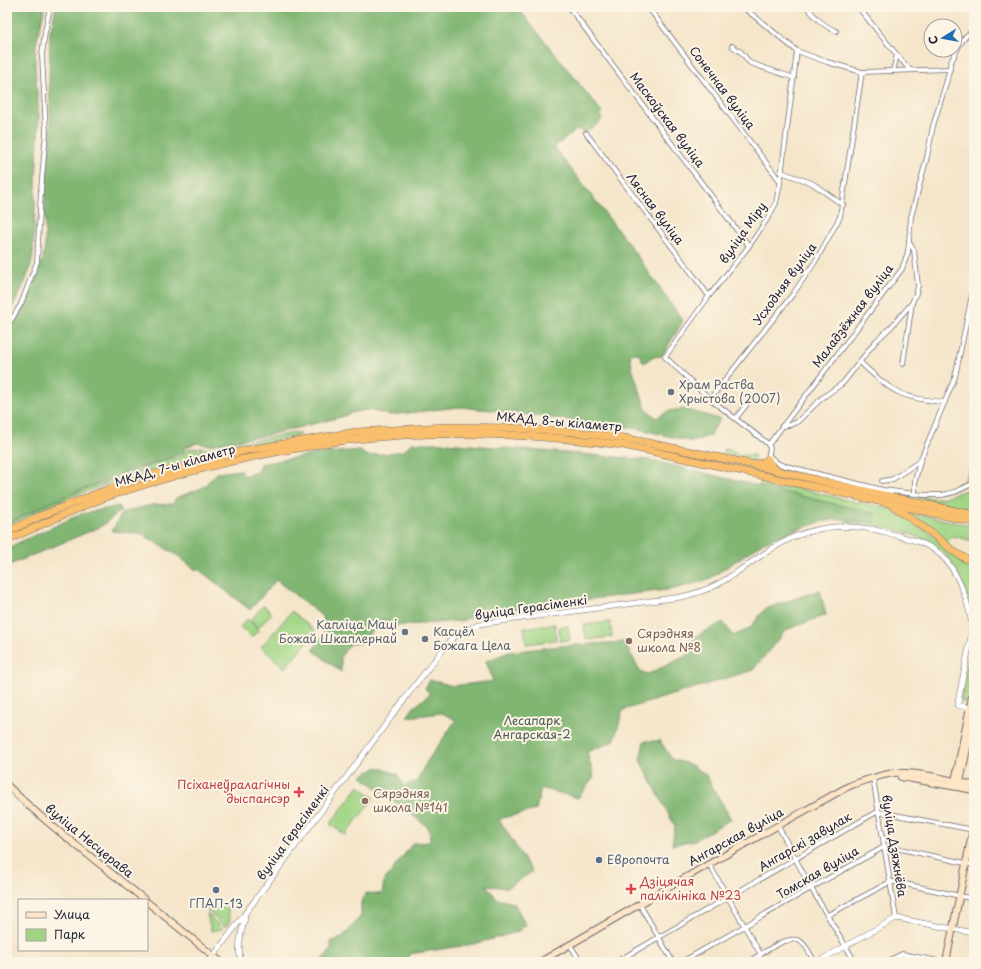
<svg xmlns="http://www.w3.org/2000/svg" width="981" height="969" font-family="'Playpen Sans',sans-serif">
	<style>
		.green { fill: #a1d585; stroke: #627c60 }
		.forest { fill: #80b672; stroke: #516c56 }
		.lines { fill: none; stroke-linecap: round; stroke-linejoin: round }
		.minor-casing { stroke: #6c676d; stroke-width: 5.5 }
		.tertiary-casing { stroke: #6c676d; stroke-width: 6 }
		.secondary-casing { stroke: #6c676d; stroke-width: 8 }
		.trunk-casing { stroke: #6c676d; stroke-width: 8 }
		.minor { stroke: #fff; stroke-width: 4 }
		.tertiary { stroke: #fff; stroke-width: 5 }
		.secondary { stroke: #fde5c5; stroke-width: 6 }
		.trunk { stroke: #f9bf6d; stroke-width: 7 }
		.worship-dot { fill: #6b7280; stroke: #fcf5e5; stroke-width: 1.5 }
		.education-dot { fill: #8d6e63; stroke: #fcf5e5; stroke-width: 1.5 }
		.health-dot { fill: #e0444e; stroke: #fcf5e5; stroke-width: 1.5 }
		.service-dot { fill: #5c6f8a; stroke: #fcf5e5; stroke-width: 1.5 }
		.labels { text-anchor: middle; stroke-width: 4; stroke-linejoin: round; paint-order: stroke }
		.street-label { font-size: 12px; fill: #22223b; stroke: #fcf5e5 }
		.worship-label { font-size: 12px; fill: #5b616d; stroke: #fcf5e5; text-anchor: start }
		.education-label { font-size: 12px; fill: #785e54; stroke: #fcf5e5; text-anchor: start }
		.park-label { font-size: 12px; fill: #485851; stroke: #fcf5e5 }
		.health-label { font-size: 12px; fill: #be3a42; stroke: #fcf5e5; text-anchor: end }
		.service-label { font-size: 12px; fill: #4e5e75; stroke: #fcf5e5; text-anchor: start }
	</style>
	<rect width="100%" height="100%" fill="#fcf5e5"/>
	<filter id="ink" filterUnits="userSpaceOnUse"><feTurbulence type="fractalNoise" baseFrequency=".025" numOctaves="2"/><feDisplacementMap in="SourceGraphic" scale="8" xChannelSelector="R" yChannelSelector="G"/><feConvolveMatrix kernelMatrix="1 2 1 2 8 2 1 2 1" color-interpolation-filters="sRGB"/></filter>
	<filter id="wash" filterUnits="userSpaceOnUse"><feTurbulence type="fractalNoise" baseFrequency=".012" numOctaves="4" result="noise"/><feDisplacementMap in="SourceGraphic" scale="16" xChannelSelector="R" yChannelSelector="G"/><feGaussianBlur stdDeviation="0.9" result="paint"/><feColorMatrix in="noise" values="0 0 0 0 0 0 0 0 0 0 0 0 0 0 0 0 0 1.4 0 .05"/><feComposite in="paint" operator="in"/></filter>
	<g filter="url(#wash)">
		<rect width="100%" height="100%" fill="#f5e6cb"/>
		<g class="green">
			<path d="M299 432V436C228 449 159 466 91 490 62 500 35 514 7 526V524L50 503 90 487 108 482 166 460 182 456 189 449 197 448 199 453 201 452 200 447 207 449Z"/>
			<polygon points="725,448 739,455 754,455 754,462 736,458 723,452"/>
			<polygon points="974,459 974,480 958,488 940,492 940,490 945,490 964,481"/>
			<path d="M760 479 847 500 893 509 974 564V608L971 605C964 589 958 570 947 556 927 532 877 525 847 523V519L874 522 829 503 760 486Z"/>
			<polygon points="974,486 974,510 886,491 905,493 932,498 943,498 944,497 966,490"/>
			<polygon points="912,513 974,526 974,541 952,536 949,539 948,546 911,515"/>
			<polygon points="264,605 272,613 258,628 250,621"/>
			<polygon points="292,611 316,632 285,668 261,647"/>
			<polygon points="247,619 259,630 252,637 240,627"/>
			<polygon points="610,622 612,637 586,640 584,625"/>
			<polygon points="555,624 556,640 526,644 524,628"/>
			<polygon points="974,625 974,672 969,685 966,702 962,702 961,699"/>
			<polygon points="568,626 570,640 560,641 559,627"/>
			<polygon points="359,786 374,798 345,835 330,824"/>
			<polygon points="227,907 230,920 225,927 207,910"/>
			<polygon points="207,913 222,928 222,929 211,931"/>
		</g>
		<g class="forest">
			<path d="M7 7H45L36 44 35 66 39 115 33 254C30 277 18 297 7 317Z"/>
			<path d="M56 7H517L602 112 601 121 588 131 582 133 578 129 554 147 628 243 683 321 662 356 652 357 644 363 638 353H633L630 355 632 368 646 409 657 418 668 411 683 409 720 419 710 435 693 442 639 429 491 410 459 407 390 415 368 410 354 412 341 417 268 435 208 445 198 443 188 446 183 453C123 474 63 494 7 524V335L26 301 43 259 45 246V196L51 130 49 79 50 32Z"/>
			<polygon points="411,443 446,443 650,460 834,504 875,513 875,523 840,519 820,522 789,532 764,542 709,579 674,589 486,612 460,621 392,626 381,620 369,634 367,642 350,644 341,656 341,672 313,650 325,632 322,616 276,580 250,610 197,568 196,570 178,556 142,534 112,531 122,513 151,505 173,504 176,498 202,488 217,473 241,470 243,476 258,472 260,464 315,454 359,450 367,456 404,451"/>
			<polygon points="119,506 121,511 100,527 7,566 7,548 81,514"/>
			<polygon points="820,590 826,615 786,630 753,670 623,710 614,741 587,752 594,777 578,798 541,788 536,810 499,819 532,872 506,888 486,885 497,899 514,903 526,925 517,932 474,944 409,954 408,962 320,962 331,950 331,941 342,938 361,916 361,902 366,893 382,894 384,881 413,843 430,842 429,828 361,776 378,767 397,774 404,786 417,781 426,763 456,720 442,713 407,717 413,708 430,694 425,688 430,680 453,686 493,681 486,661 509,652 559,646 624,642 641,672 648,674 688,655 691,647 691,639 723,622 733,636 749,629 765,609"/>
			<polygon points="644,741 660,741 672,759 691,765 705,774 731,819 695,840 672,845 675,826 640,760"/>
		</g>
	</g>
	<g filter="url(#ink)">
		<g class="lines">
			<defs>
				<g id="minor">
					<polyline points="569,7 749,246"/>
					<polyline points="648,7 780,181"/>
					<polyline points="743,7 797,51 827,62 862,72 950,69"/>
					<path d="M807 7C815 18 823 26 836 31"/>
					<polyline points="858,7 897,55 910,70"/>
					<polyline points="967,7 974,14"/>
					<polyline points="732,46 741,52 750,63 794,78"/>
					<polyline points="893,71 897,55"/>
					<polyline points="586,133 709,296"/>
					<polyline points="781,172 812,183 843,205"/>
					<polyline points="7,327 21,304 37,262 41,190 46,132 42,55 45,32 50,7"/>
					<path d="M860 362C891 392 902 399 945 402"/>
					<polyline points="903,364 912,303 917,291 918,285 914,250 910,244"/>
					<polyline points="710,399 793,294 815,262 840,217 862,72"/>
					<polyline points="736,418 747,404"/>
					<polyline points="782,426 790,425 797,422 822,398 843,383 876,341 891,327 912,303"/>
					<polyline points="769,444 902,269 908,252 911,217 927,157 933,126 947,80 951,62 960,44 966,36 974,30"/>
					<polyline points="769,456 779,464 786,466 883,490 924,495 942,495 955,492 974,483"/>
					<polyline points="768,459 770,448 767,443 710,399 665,357 709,296 749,246 768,218 776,203 780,184 797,51"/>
					<polyline points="882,481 893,479 920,461"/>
					<polyline points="915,493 915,481 920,461 955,377 974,285"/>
					<polyline points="873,778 896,918"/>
					<polyline points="778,826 811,888 855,962"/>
					<polyline points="709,864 761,955"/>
					<polyline points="640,905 673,962"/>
					<polyline points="828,915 890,882 896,882 974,899"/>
					<polyline points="570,945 581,962"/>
					<polyline points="616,962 873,814 878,812 885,813 974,830"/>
					<polyline points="682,962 811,888 884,847 891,847 974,865"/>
					<path d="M748 962C761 955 787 934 800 941 806 944 811 956 815 962"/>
					<polyline points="886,962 902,954 943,962"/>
				</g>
				<g id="tertiary">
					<path d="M209 962 412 689 449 642 458 634 479 624 681 597C694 594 707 590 718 584 745 569 767 548 796 536 832 522 863 525 899 536 915 540 928 544 940 554 958 570 970 605 972 628 972 634 970 641 969 646 966 665 961 684 958 703V705L974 710"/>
					<path d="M241 962C237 947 241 933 245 918"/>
					<polyline points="817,962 896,918 974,933"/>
				</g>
				<g id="secondary">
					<polyline points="901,777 974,790"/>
					<polyline points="958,784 960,782 974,716"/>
					<path d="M7 785C49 827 99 862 145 900"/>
					<polyline points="955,786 955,781 974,687"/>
					<polyline points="147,902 221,962"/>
					<path d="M540 962 709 864 849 786C863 781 879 775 894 773 915 771 953 781 974 785"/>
					<polyline points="946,962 974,824"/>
				</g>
				<g id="trunk">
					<polyline points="755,464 762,463 768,459 772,467 777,470"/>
					<path d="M893 506C905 514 916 522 927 530 943 541 955 556 974 562"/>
					<polyline points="7,532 40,516 101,492 141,478 220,457 247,450 356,432 446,427 513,428 574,432 624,438 741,462 851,488 974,515"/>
					<path d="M7 540C41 525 74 509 109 496 165 477 223 462 281 451 306 447 331 441 357 439 445 429 535 434 623 445L974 522"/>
				</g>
			</defs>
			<use href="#minor" class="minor-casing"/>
			<use href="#tertiary" class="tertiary-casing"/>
			<use href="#secondary" class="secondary-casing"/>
			<use href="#trunk" class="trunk-casing"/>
			<use href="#minor" class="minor"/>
			<use href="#tertiary" class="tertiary"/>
			<use href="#secondary" class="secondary"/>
			<use href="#trunk" class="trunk"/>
		</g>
	</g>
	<g class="worship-dot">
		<circle cx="671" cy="392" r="4"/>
		<circle cx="405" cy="632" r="4"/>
		<circle cx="425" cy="639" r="4"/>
	</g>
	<g class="education-dot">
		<circle cx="629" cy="641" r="4"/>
		<circle cx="365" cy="801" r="4"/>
	</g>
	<g class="health-dot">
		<path d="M297 786h4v4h4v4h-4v4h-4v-4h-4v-4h4z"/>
		<path d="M629 883h4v4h4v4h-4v4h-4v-4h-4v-4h4z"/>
	</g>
	<g class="service-dot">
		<circle cx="599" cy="860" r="4"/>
		<circle cx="216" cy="890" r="4"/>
	</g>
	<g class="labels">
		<g class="street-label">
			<text transform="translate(722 88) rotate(53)" y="4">Сонечная вуліца</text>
			<text transform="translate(667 120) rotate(53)" y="4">Маскоўская вуліца</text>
			<text transform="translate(655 209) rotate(53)" y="4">Лясная вуліца</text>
			<text transform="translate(743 233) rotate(-55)" y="4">вуліца Міру</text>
			<text transform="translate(785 284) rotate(-54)" y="4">Усходняя вуліца</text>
			<text transform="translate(853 316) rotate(-53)" y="4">Маладзёжная вуліца</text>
			<text transform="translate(559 422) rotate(5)" y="4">МКАД, 8-ы кіламетр</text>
			<text transform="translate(175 466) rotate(-16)" y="4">МКАД, 7-ы кіламетр</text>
			<text transform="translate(531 608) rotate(-8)" y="4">вуліца Герасіменкі</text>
			<text transform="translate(293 833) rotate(-54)" y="4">вуліца Герасіменкі</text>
			<text transform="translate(736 837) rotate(-29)" y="4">Ангарская вуліца</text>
			<text transform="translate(89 841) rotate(39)" y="4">вуліца Несцерава</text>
			<text transform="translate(805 842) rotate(-30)" y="4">Ангарскі завулак</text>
			<text transform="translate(894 846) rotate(81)" y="4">вуліца Дзяжнёва</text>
			<text transform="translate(818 873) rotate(-30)" y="4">Томская вуліца</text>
		</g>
		<g class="worship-label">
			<text x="679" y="389">Храм Раства<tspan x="679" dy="14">Хрыстова (2007)</tspan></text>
			<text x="397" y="629" text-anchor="end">Капліца Маці<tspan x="397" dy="14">Божай Шкаплернай</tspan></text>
			<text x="433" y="636">Касцёл<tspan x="433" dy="14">Божага Цела</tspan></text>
		</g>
		<g class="education-label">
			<text x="637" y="638">Сярэдняя<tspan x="637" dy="14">школа №8</tspan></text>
			<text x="373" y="798">Сярэдняя<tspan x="373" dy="14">школа №141</tspan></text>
		</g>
		<g class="park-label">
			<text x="532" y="725">Лесапарк<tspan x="532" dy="14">Ангарская-2</tspan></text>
		</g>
		<g class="health-label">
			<text x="290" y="789">Псіханеўралагічны<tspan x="290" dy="14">дыспансэр</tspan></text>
			<text x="640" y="886" text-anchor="start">Дзіцячая<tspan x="640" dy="14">паліклініка №23</tspan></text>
		</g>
		<g class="service-label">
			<text x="607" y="864">Европочта</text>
			<text x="216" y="908" text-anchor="middle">ГПАП-13</text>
		</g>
	</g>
	<rect width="981" height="969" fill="none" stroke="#fcf5e5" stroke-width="24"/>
	<rect x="18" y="899" width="130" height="52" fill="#fcf5e5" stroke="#a5a1a1"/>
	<rect x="26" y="912" width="20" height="6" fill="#fde5c5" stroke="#a5a1a1"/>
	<text x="54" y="919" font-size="12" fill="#22223b">Улица</text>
	<rect x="26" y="929" width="20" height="12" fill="#a1d585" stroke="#a5a1a1"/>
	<text x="54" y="939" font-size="12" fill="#22223b">Парк</text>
	<g transform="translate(943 38) rotate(259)"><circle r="19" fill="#fcf5e5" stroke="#a5a1a1"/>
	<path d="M0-3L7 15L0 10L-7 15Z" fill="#1f6fb2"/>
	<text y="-6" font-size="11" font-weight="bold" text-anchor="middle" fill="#22223b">С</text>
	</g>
</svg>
